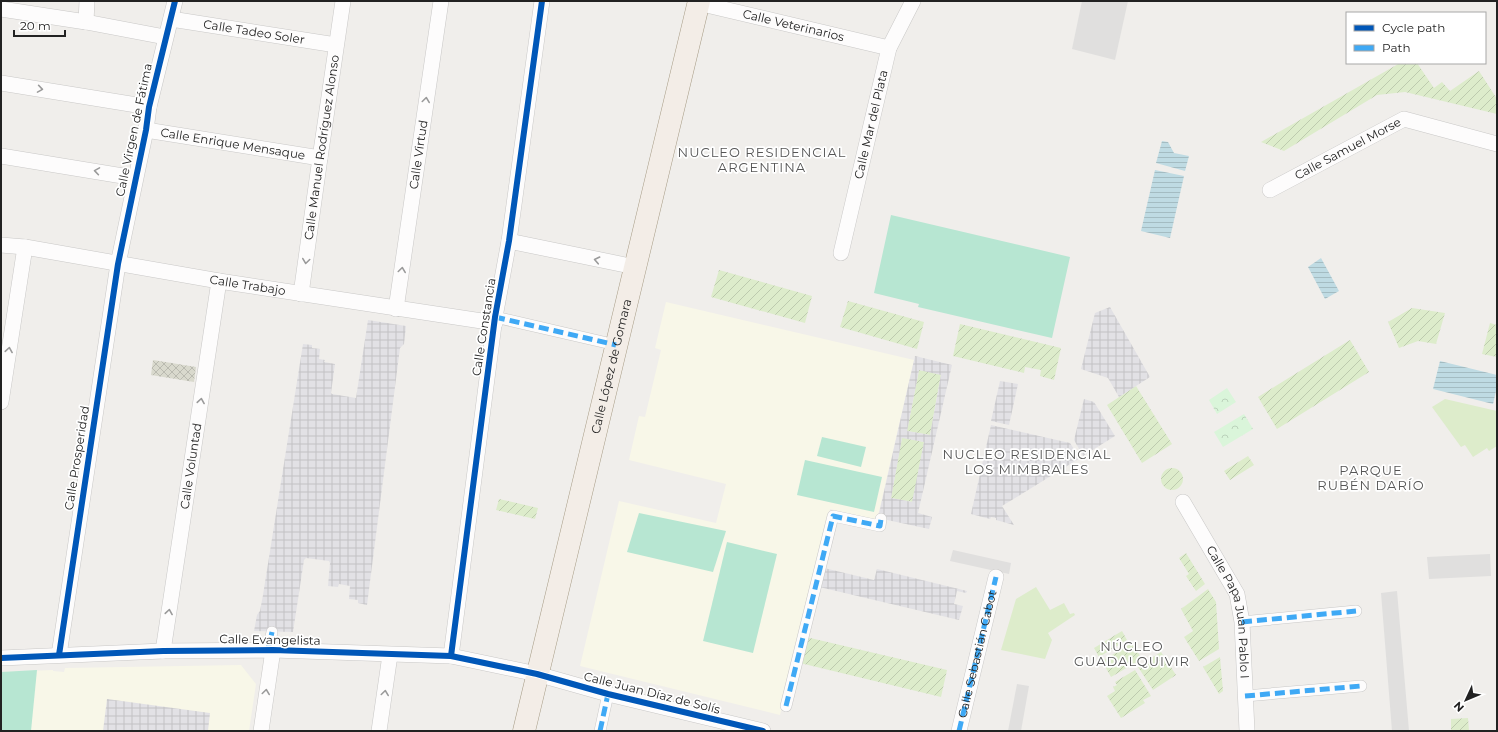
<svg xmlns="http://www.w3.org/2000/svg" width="1498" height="732" font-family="Montserrat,sans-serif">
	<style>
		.education { fill: #f8f7e8 }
		.construction { fill: url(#construction-cross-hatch) }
		.grass { fill: #ddeccb }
		.park { fill: url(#park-crowns) }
		.garden { fill: url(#garden-furrows) }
		.pitch { fill: #b7e6d2 }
		.parking { fill: #e0dfde }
		.plaza { fill: url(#plaza-grid); fill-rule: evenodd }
		.water { fill: url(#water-rules) }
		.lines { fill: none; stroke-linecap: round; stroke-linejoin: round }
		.pedestrian-casing { stroke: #c9c8c7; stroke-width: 12 }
		.minor-casing { stroke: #c9c8c7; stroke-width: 16 }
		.primary-casing { stroke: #a79c86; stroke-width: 23 }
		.pedestrian { stroke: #fdfcfc; stroke-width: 11 }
		.minor { stroke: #fdfcfc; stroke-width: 15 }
		.primary { stroke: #f3ede7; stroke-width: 22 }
		.quiet { stroke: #3fa9f5; stroke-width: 5; stroke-dasharray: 10 5; stroke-linecap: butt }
		.cycleway-casing { stroke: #fff; stroke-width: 8 }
		.cycleway { stroke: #0057b8; stroke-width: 6 }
		.oneway { stroke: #9a9a9a }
		.labels { text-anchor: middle; stroke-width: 3.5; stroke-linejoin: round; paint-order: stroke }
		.street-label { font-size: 12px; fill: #222; stroke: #fff }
		.neighbourhood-label { font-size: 13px; letter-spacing: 1px; fill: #555; stroke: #fff }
	</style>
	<defs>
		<pattern id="construction-cross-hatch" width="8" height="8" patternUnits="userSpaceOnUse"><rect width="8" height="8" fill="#d9d9cd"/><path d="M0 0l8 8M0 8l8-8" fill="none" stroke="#babab0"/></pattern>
		<pattern id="park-crowns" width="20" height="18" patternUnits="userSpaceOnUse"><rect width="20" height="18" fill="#daf5da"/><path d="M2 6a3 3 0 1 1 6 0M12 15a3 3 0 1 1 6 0" fill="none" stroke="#bbd2bb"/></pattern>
		<pattern id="garden-furrows" width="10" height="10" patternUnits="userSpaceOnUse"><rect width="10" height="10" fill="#ddeccb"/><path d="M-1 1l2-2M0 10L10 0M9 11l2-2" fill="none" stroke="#bdcaae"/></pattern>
		<pattern id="plaza-grid" width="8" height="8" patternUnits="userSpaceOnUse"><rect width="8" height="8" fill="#e2e1e5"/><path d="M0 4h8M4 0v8" fill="none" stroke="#c2c1c4"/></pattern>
		<pattern id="water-rules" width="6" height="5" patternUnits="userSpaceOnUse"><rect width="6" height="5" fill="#bfdbe3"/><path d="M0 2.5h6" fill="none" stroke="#a4bcc2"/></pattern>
	</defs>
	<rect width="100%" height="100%" fill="#f0eeeb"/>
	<g class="education">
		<polygon points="666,302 914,360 877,520 830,509 780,715 580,666 619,501 716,523 726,484 629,460 639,416 645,417 661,350 655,348"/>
		<polygon points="241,665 256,684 249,731 1,731 1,672 53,670 53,671 64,672 65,668"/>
	</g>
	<polygon class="construction" points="153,360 196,367 194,382 151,375"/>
	<g class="grass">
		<polygon points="1445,399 1497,411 1497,446 1489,451 1487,448 1473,457 1465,445 1461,447 1432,407"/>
		<polygon points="1036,587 1050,610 1064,603 1070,614 1074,613 1075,615 1048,633 1052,640 1045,659 1001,650 1016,599"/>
	</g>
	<g class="park">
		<polygon points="1227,388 1236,402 1217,414 1209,400"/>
		<polygon points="1244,414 1253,429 1223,447 1214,432"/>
	</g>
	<g class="garden">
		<polygon points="1400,63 1417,63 1434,88 1442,82 1450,91 1479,71 1497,99 1497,114 1405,92 1377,95 1284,151 1261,142"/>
		<polygon points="719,270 812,296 805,323 711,297"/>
		<polygon points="848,301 924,322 917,349 840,327"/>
		<polygon points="1412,308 1445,313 1436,344 1418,341 1399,348 1388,322"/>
		<polygon points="1490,323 1497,325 1497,357 1482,354"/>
		<polygon points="960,324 1061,348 1054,380 1040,376 1041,370 1025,367 1024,373 953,356"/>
		<polygon points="1350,340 1369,372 1277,429 1258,397"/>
		<polygon points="919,370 941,374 930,435 907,431"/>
		<polygon points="1136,386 1172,444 1142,463 1107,405"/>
		<polygon points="902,437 924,442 913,502 891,498"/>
		<polygon points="1248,456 1254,465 1230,480 1224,471"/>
		<circle cx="1172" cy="479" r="11"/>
		<polygon points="499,499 538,508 535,519 496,510"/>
		<polygon points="1186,553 1205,584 1196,591 1186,576 1189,574 1179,558"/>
		<polygon points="1208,589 1216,602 1219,649 1199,661 1184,637 1193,631 1181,609"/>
		<polygon points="1122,631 1127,640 1099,657 1094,648"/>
		<polygon points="806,637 947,670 941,697 800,663"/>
		<polygon points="1132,643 1142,659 1111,677 1102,661"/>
		<polygon points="1161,652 1176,675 1153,690 1138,667"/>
		<polygon points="1220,657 1223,691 1219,694 1203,667"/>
		<polygon points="1135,670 1151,696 1143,700 1145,703 1121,718 1107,696 1115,691 1113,687 1117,685 1115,682"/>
		<polygon points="1468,718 1469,731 1451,731 1451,719"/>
	</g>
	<g class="pitch">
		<polygon points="891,215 1070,257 1052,338 918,307 919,304 874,293"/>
		<polygon points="822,437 866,447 861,467 817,456"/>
		<polygon points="805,460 882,477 874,512 797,495"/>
		<polygon points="639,513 726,531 713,572 627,552"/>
		<polygon points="727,542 777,554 753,653 703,641"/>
		<polygon points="37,670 31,731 1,731 1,672"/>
	</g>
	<g class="parking">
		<polygon points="1082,1 1128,1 1115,60 1072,49"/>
		<polygon points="953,550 1011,563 1009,574 950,561"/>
		<polygon points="1490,554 1491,576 1429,579 1427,557"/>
		<polygon points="1397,591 1409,731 1392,731 1381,593"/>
		<polygon points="1017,684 1029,686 1021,731 1008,731"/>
	</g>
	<g class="plaza">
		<polygon points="1110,307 1150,377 1119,397 1108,378 1081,369 1095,313"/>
		<polygon points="368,320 406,326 404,344 400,348 367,605 358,603 358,600 349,599 350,586 339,584 338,587 328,586 330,563 329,561 306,558 304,560 293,632 254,631 257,615 260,611 263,595 303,344 312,345 312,348 320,349 319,359 325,360 324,362 335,364 331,393 332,394 356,398"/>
		<path d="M915 356 952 365 918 513 932 517 929 529 878 518ZM919 370 941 375 930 435 907 431ZM902 438 924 442 912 502 891 498Z"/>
		<polygon points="1000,381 1018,384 1009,425 991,421"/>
		<polygon points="1084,399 1094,402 1115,436 1083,456 1074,440"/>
		<polygon points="991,425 1070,443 1080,458 1002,506 1014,525 996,520 996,518 991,517 990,519 971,514"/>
		<polygon points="820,567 874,580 877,569 967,591 966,593 957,591 954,604 963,606 959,620 815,586"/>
		<polygon points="107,699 210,713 208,731 103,731"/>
	</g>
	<g class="water">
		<polygon points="1162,141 1168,142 1174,153 1189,156 1185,171 1156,163"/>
		<polygon points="1155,170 1184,176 1170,238 1141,231"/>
		<polygon points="1321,258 1339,291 1325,299 1308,267"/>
		<polygon points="1440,361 1497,375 1497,387 1493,404 1433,389"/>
	</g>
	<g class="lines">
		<defs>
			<g id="pedestrian">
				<polyline points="495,317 616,345"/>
				<polyline points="1242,622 1356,611"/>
				<polyline points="268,650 272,632"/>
				<polyline points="1245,696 1361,686"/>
				<polyline points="786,706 833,516 880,526 881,519"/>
				<polyline points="600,731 608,694"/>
			</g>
			<g id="minor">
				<path id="s1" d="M698 3 889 48"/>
				<polyline points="1,9 86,22 165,37"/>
				<path id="s2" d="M171 19 336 45"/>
				<polyline points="86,22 87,1"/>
				<polyline points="1,83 149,107"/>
				<path id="s3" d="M146 130 320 158"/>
				<polyline points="1,156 135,178"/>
				<path id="s4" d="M1270 190 1404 119 1497 144"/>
				<polyline points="509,241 635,267"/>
				<path id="s5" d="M1 245 25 247 219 281 495 323"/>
				<path id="s6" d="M841 253 889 48 913 1"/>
				<path id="s7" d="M301 294 320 158 343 1"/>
				<path id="s8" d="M396 309 441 1"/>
				<polyline points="1,402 25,247"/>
				<path id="s9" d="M1183 502 1237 594 1242 622 1247 731"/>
				<path id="s10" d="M163 651 219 281"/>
				<polyline points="59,655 118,264 146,130 149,107 175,1"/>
				<polyline points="451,656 495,317 509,241 542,1"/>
				<polyline points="1,658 163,651 273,650 451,656 537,674 608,694 763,731"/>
				<polyline points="261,731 273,650"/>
				<polyline points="379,731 390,655"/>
				<path id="s11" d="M959 731 996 577"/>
			</g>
			<g id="primary">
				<path id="s12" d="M524 731 699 1"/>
			</g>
		</defs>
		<use href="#pedestrian" class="pedestrian-casing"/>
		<use href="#minor" class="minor-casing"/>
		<use href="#primary" class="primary-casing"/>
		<use href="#pedestrian" class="pedestrian"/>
		<use href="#minor" class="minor"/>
		<use href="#primary" class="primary"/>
		<g class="quiet">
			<polyline points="495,317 616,345"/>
			<polyline points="1242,622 1356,611"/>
			<polyline points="268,650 272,632"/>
			<polyline points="1245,696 1361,686"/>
			<polyline points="786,706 833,516 880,526 881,519"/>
			<polyline points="600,731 608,694"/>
			<polyline points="959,731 996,577"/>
		</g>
		<defs>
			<g id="cycleway">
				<polyline points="59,655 118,264 146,130 149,107 175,1"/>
				<polyline points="451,656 495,317 509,241 542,1"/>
				<polyline points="1,658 163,651 273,650 451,656 537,674 608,694 763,731"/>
			</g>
		</defs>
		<use href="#cycleway" class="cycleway-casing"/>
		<use href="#cycleway" class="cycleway"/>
	</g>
	<defs><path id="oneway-chevron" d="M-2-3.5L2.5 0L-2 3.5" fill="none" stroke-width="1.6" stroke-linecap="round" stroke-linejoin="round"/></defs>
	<g class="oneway">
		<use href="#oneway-chevron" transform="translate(40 89) rotate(9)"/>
		<use href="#oneway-chevron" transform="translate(426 100) rotate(-82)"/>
		<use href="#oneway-chevron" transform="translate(97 171) rotate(-171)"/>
		<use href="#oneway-chevron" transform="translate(597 260) rotate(-168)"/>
		<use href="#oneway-chevron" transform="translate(306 261) rotate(98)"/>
		<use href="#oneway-chevron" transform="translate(402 270) rotate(-82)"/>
		<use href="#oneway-chevron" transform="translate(9 350) rotate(-81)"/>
		<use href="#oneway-chevron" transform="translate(201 401) rotate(-81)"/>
		<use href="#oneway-chevron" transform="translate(169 612) rotate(-81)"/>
		<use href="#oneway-chevron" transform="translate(266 692) rotate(-82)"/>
		<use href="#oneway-chevron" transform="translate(385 693) rotate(-82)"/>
	</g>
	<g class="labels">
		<g class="street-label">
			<text dy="4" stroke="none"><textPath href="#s1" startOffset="98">Calle Veterinarios</textPath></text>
			<text dy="4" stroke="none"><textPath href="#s2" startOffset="84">Calle Tadeo Soler</textPath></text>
			<text dy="4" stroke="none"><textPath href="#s6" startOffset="132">Calle Mar del Plata</textPath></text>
			<text transform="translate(134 130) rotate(-78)" y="4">Calle Virgen de Fátima</text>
			<text dy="4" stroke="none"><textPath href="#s3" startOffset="88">Calle Enrique Mensaque</textPath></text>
			<text dy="4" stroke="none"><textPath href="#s7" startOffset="148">Calle Manuel Rodríguez Alonso</textPath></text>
			<text dy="4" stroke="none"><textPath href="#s4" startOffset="88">Calle Samuel Morse</textPath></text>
			<text dy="4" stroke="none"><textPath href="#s8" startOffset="156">Calle Virtud</textPath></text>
			<text dy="4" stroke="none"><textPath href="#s5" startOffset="250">Calle Trabajo</textPath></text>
			<text transform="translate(484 327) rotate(-81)" y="4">Calle Constancia</text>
			<text dy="4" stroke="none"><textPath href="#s12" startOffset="375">Calle López de Gomara</textPath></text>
			<text transform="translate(77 458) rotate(-81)" y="4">Calle Prosperidad</text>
			<text dy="4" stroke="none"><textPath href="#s10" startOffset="187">Calle Voluntad</textPath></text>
			<text dy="4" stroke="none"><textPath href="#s9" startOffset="122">Calle Papa Juan Pablo I</textPath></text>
			<text transform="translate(270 640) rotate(1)" y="4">Calle Evangelista</text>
			<text dy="4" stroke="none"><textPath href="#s11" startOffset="79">Calle Sebastián Cabot</textPath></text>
			<text transform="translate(652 693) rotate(14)" y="4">Calle Juan Díaz de Solís</text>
		</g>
		<g class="neighbourhood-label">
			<text x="762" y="157">NUCLEO RESIDENCIAL<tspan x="762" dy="15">ARGENTINA</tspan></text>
			<text x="1027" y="459">NUCLEO RESIDENCIAL<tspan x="1027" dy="15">LOS MIMBRALES</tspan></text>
			<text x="1371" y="475">PARQUE<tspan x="1371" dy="15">RUBÉN DARÍO</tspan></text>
			<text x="1132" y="651">NÚCLEO<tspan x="1132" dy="15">GUADALQUIVIR</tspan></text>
		</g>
	</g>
	<rect width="1498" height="732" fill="none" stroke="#222222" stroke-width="4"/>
	<rect x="1346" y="12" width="140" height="52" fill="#ffffff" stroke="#a7a7a7"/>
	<rect x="1354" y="25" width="20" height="6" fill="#0057b8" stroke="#a7a7a7"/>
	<text x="1382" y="32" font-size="12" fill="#222222">Cycle path</text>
	<rect x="1354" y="45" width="20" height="6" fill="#3fa9f5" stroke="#a7a7a7"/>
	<text x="1382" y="52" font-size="12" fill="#222222">Path</text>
	<g transform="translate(1466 700) rotate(226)" stroke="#ffffff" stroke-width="3" paint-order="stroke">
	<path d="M0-3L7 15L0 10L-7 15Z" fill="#222222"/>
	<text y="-6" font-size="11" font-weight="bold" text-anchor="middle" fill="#222222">N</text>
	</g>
	<path d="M14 30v6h51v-6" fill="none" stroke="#222222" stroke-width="2"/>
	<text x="20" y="30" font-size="12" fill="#222222" stroke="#ffffff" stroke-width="3" paint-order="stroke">20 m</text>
</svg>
